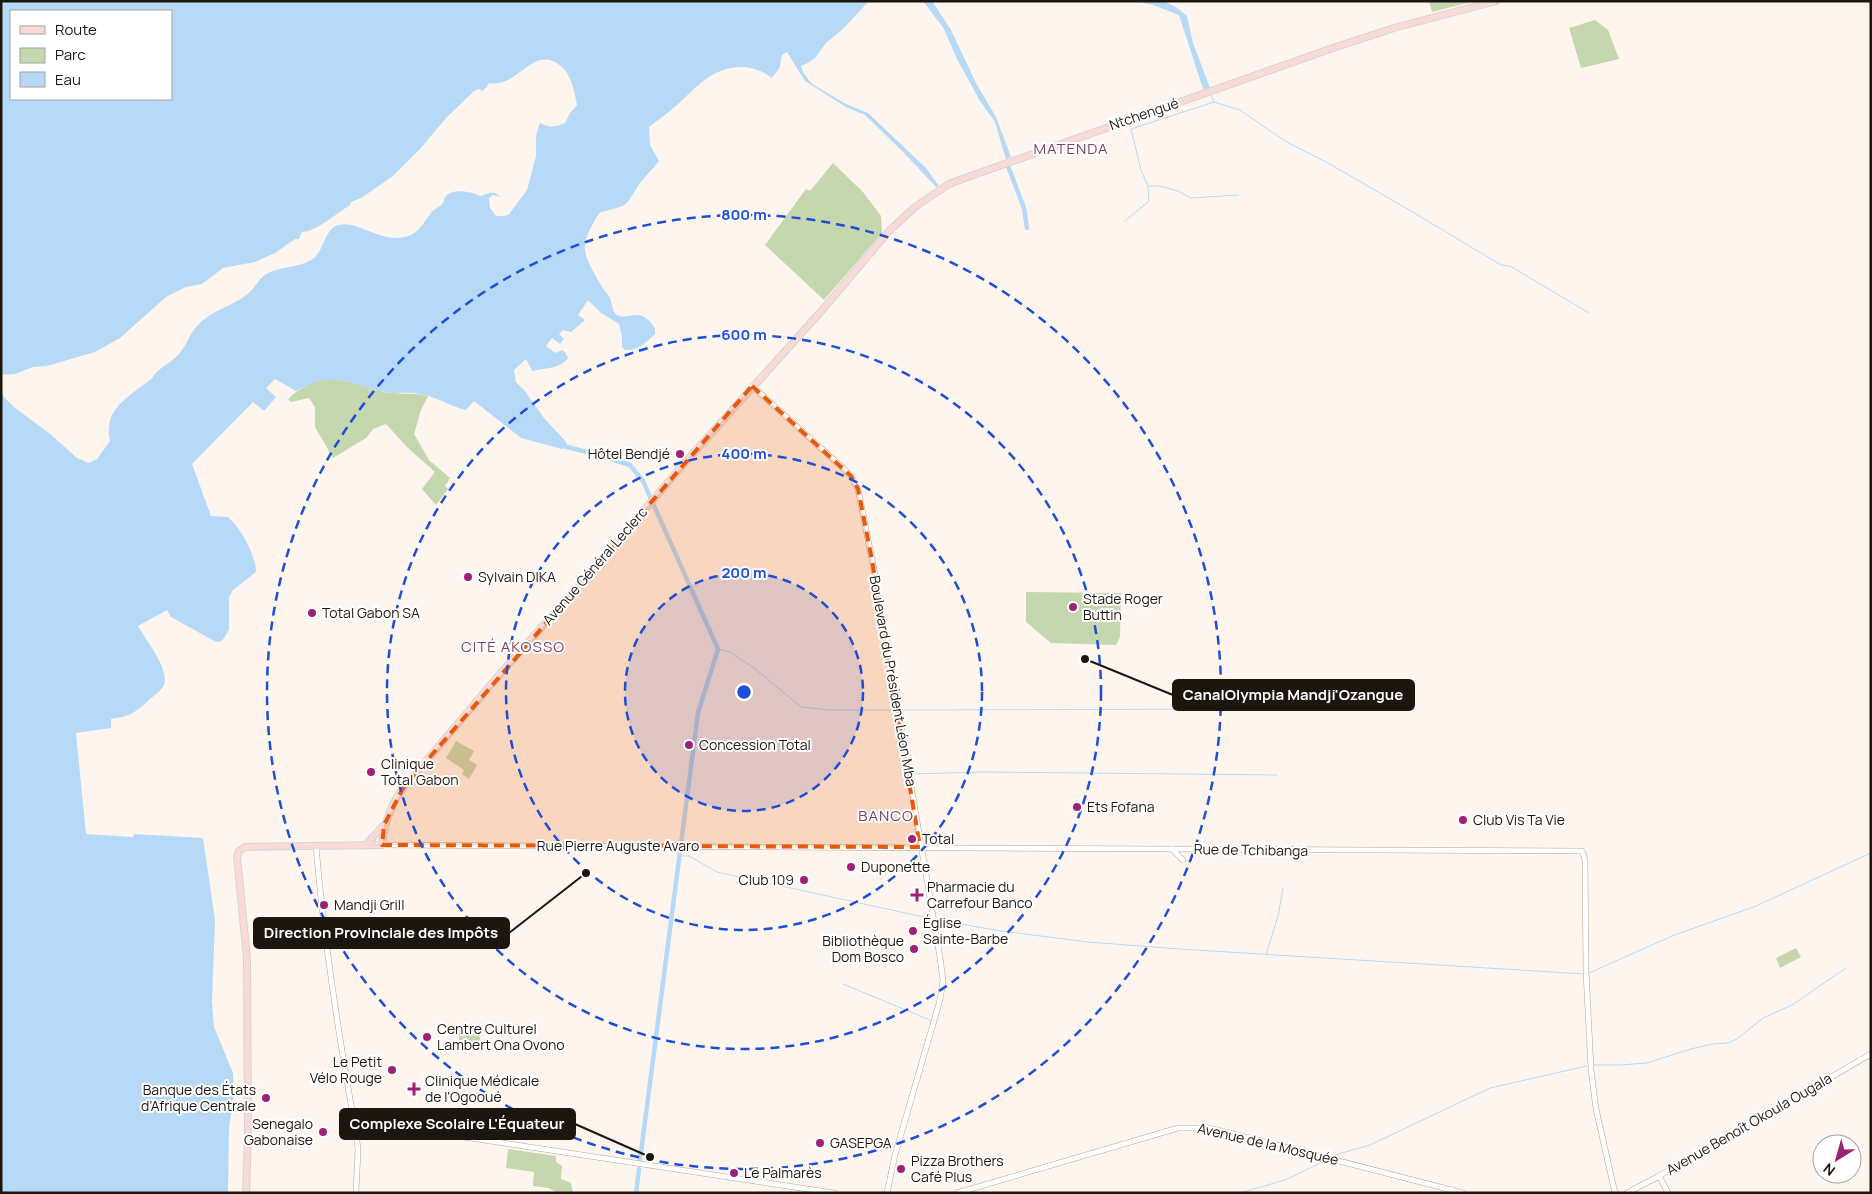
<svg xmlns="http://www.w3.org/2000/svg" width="1872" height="1194" font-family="Manrope,sans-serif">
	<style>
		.green { fill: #c4d7af }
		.water { fill: #b6d9f8; fill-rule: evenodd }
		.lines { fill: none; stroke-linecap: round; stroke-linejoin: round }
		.stream { stroke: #b6d9f8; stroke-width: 1 }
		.canal { stroke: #b6d9f8; stroke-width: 4.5 }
		.tertiary-casing { stroke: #b6a491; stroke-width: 6 }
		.primary-casing { stroke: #d6d5d4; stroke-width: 8 }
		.tertiary { stroke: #fff; stroke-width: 5 }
		.primary { stroke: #f8dad7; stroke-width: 6 }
		.marked { fill: #e8590c; fill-opacity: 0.2; stroke: #e8590c; stroke-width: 4; stroke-dasharray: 10 6; stroke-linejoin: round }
		.ring { fill: none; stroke: #1d4ed8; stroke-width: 2.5; stroke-dasharray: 9 6 }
		.poi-dot { fill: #9d2176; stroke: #fff; stroke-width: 2 }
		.labels { text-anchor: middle; stroke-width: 4; stroke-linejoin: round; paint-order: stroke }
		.street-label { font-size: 14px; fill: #1d160f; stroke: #fff }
		.poi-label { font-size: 14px; fill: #1d160f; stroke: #fff; text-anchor: start }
		.neighbourhood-label { font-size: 15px; letter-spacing: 1px; fill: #7d3e65; stroke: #fff }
		.centre { fill: #1d4ed8; stroke: #fff; stroke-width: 2.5 }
		.ring-label { font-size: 15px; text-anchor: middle; font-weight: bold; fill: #1d4ed8; stroke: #fff; stroke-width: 4; stroke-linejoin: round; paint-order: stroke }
		.leader { fill: none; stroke: #1d160f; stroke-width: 2 }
		.callout-dot { fill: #1d160f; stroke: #fff; stroke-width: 2 }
		.callout { fill: #1d160f; stroke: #1d160f; stroke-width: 2 }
		.callout-label { font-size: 15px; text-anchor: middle; font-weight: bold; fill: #fff }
	</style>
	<rect width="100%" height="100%" fill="#fef6ee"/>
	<g class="green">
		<polygon points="1429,1 1475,1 1432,12"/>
		<polygon points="1595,20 1608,30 1619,59 1581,68 1569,28"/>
		<polygon points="833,163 863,192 881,216 882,233 824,300 765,245 806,189 810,191"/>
		<path d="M329 378C350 381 365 387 384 392 398 395 413 392 428 396L421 410 414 434 429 460 450 478 445 486 448 489 436 505 422 489 435 472 408 448 386 424 373 429 366 438 333 458 315 427V407L309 398 291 402 288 399C300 387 313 382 329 378Z"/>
		<polygon points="1026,592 1121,593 1120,637 1116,645 1051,643 1026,622"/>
		<polygon points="456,741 474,751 469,760 477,765 469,779 462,774 464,770 446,758"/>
		<polygon points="1796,948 1801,957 1780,968 1776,958"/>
		<polygon points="459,1025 480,1026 480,1047 459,1047"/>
		<polygon points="508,1149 556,1156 556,1162 562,1166 561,1179 571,1183 573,1193 557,1193 549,1188 533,1186 534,1172 506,1168"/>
	</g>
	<g class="water">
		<path d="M1 1H869L843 29 826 43 816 57 808 63 801 66 803 72 812 84 846 104 868 113 926 168 939 186 936 187 902 151 865 115 846 107 805 81 787 52 782 55 780 67 772 78C750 61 723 65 702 82 693 89 685 98 677 105 668 113 658 120 649 127L650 145 659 161 640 183 628 202 623 206 599 213C594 222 586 234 585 245 583 256 595 275 601 285 603 289 607 293 610 298 612 303 612 312 617 315 631 321 639 305 655 328V334C647 342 637 351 625 350L622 347V337L619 324 600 312 588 300 578 315 585 320 571 332 563 330 559 334 564 339 560 344 552 338 546 346 555 353 562 350 565 352 568 358C560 369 545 368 532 371L526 359 514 370 516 382 525 391 544 418 567 443 566 448 562 449 521 438 474 401 466 410C449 406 434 395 415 393 405 392 395 394 385 392 344 384 338 369 296 391L275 379 266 388 276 397 264 411 253 402 192 464 211 516 228 517C241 528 256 556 256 572L233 590 229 597V630L222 641 216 642 171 617 167 610 138 626C145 639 170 669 164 685 161 691 153 696 148 701 135 713 128 717 111 719V728L76 733 86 834 133 837 134 834 203 838 215 920 212 1001 214 1027 233 1073 234 1092 229 1128 228 1193H1V390L3 396 15 408 49 433 77 458 89 463 97 459 110 441C108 433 108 424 112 415 120 400 137 390 150 380 152 379 153 376 155 374 160 368 169 363 175 358 186 349 189 333 199 324 213 309 235 306 250 292 256 286 260 277 268 273 282 266 298 268 311 260 325 252 323 230 338 225 359 219 384 247 411 235 420 231 425 220 431 213 434 209 440 207 443 203 444 201 444 199 445 197 453 187 472 192 481 196 490 192 493 191 501 197L493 195 489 198 490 208 496 216H505L509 214 527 190 536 156V136L540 123C549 128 555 127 565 123L570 113 577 105C575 93 571 74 561 66 533 43 519 88 489 83L487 87 482 91 479 89 474 91 447 117 420 149 393 176 361 198 351 202 350 205C339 212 314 233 302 232L299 239H295L275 253 255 262 223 268 202 284 186 287 166 297 120 338 95 352 47 366 33 367 15 374 1 375ZM171 11V99H11V11Z"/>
		<polygon points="923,1 932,1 951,30 976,83 996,117 1011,157 1006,159 995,122 980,101 957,59 944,29"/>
		<polygon points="1137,1 1163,1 1176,7 1187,16 1193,43 1210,88 1203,89 1179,15 1153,5"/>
	</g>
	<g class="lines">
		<g class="stream">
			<polyline points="1214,102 1240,110 1285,141 1328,163 1411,211 1501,265 1510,266 1589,313"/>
			<polyline points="1149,186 1160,186 1178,191 1191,198 1238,195"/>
			<polyline points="1125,221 1149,201 1148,186 1141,170 1131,129 1214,102 1211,95"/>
			<polyline points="718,649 730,652 754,668 801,707 829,710 895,710"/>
			<polyline points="901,710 1273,709"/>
			<polyline points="911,774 984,772 1277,775"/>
			<polyline points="678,856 689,856 717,872 933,919"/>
			<polyline points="937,920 1001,931 1088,942 1179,949 1585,974"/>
			<polyline points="1266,955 1278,916 1283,888"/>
			<polyline points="1589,973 1672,936 1756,906 1871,853"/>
			<polyline points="843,984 930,1020"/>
			<polyline points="1592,1065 1620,1065 1647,1063 1691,1049 1712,1044 1728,1043 1737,1039 1763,1018 1792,1005 1846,968"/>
			<polyline points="1332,1156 1370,1145 1490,1088 1587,1066"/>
			<polyline points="1240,1193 1285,1180 1327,1160"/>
		</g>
		<g class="canal">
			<polyline points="1008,166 1024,208 1027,228"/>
			<polyline points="567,447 599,455 630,465 643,481 718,649 698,713 640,1160"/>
			<polyline points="636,1193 639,1169"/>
		</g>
		<defs>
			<g id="tertiary">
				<polyline points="752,386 844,469 851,476 858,489 877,585 940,957 943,981 940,1000 895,1155 887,1193"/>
				<polyline points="382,845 1582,851 1585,860 1586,971 1591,1069 1596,1109 1615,1193"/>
				<path d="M316 846C324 942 339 1038 356 1133L358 1149 356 1193"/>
				<polyline points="1172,849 1183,860"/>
				<path d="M356 1129C360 1121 370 1123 377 1124L834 1193"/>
				<path d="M356 1133C367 1140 385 1131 397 1128"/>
				<polyline points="1659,1176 1668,1193"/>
				<polyline points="957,1193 1178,1128 1208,1128 1242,1136 1463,1193"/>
				<polyline points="1627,1193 1659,1176 1871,1054"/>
			</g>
			<g id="primary">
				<polyline points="366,845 383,826"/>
				<path d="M246 1193 248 1138 247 958 237 857 239 851 245 847 382 845C384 823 390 806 403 788L500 674 600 562 681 467 824 308 889 231 915 207 949 184 965 178 1333 48 1394 28 1496 1"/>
			</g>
		</defs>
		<use href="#tertiary" class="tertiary-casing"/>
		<use href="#primary" class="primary-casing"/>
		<use href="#tertiary" class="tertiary"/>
		<use href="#primary" class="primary"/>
	</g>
	<path class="marked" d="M752 386 851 476 858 489 872 560 920 847 382 845 384 825 403 788Z"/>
	<circle cx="744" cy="692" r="119" fill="#1d4ed8" fill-opacity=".12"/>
	<g class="ring">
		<circle cx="744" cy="692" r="119"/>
		<circle cx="744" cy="692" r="238"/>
		<circle cx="744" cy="692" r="357"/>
		<circle cx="744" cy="692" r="477"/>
	</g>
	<g class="poi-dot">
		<circle cx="680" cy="454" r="5"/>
		<circle cx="468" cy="577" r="5"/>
		<circle cx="1073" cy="607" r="5"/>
		<circle cx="312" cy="613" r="5"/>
		<circle cx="689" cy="745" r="5"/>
		<circle cx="371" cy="772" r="5"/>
		<circle cx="1077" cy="807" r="5"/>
		<circle cx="1463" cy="820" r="5"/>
		<circle cx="912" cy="839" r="5"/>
		<circle cx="851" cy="867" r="5"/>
		<circle cx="804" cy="880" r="5"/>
		<path d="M914.5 887.5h5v5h5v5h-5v5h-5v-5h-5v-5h5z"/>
		<circle cx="324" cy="905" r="5"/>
		<circle cx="913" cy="931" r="5"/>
		<circle cx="914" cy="949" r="5"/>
		<circle cx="427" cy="1037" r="5"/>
		<circle cx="392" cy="1070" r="5"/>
		<path d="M411.5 1081.5h5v5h5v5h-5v5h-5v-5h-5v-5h5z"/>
		<circle cx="266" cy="1098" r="5"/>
		<circle cx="323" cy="1132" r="5"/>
		<circle cx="820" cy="1143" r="5"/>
		<circle cx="901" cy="1169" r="5"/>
		<circle cx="734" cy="1173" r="5"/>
	</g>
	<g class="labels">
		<g class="street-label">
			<text transform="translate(1144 114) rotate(-19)" y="5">Ntchengué</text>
			<text transform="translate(595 566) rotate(-49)" y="5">Avenue Général Leclerc</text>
			<text transform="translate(893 681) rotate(80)" y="5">Boulevard du Président Léon Mba</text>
			<text x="618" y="851">Rue Pierre Auguste Avaro</text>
			<text transform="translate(1251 850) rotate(1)" y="5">Rue de Tchibanga</text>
			<text transform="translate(1749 1124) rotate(-30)" y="5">Avenue Benoît Okoula Ougala</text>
			<text transform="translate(1268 1144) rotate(13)" y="5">Avenue de la Mosquée</text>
		</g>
		<g class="poi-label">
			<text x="670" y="459" text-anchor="end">Hôtel Bendjé</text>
			<text x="478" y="582">Sylvain DIKA</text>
			<text x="1083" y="604">Stade Roger<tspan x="1083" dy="16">Buttin</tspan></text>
			<text x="322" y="618">Total Gabon SA</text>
			<text x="699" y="750">Concession Total</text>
			<text x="381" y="769">Clinique<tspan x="381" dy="16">Total Gabon</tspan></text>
			<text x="1087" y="812">Ets Fofana</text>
			<text x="1473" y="825">Club Vis Ta Vie</text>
			<text x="922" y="844">Total</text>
			<text x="861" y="872">Duponette</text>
			<text x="794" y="885" text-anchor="end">Club 109</text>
			<text x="927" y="892">Pharmacie du<tspan x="927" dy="16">Carrefour Banco</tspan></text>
			<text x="334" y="910">Mandji Grill</text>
			<text x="923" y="928">Église<tspan x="923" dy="16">Sainte-Barbe</tspan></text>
			<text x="904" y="946" text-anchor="end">Bibliothèque<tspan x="904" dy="16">Dom Bosco</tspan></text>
			<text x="437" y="1034">Centre Culturel<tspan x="437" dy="16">Lambert Ona Ovono</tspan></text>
			<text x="382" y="1067" text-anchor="end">Le Petit<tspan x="382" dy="16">Vélo Rouge</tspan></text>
			<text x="425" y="1086">Clinique Médicale<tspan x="425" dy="16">de l'Ogooué</tspan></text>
			<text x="256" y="1095" text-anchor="end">Banque des États<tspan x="256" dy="16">d'Afrique Centrale</tspan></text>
			<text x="313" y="1129" text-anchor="end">Senegalo<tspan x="313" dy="16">Gabonaise</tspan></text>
			<text x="830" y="1148">GASEPGA</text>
			<text x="911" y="1166">Pizza Brothers<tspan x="911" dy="16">Café Plus</tspan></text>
			<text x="744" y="1178">Le Palmarès</text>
		</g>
		<g class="neighbourhood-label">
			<text x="1071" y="154">MATENDA</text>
			<text x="513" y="652">CITÉ AKOSSO</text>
			<text x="886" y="821">BANCO</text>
		</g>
	</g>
	<circle cx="744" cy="692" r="8" class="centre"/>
	<g class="ring-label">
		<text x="744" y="220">800 m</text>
		<text x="744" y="340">600 m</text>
		<text x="744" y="459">400 m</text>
		<text x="744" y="578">200 m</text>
	</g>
	<path class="leader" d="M1085 659L1173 695M586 873L509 933M650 1157L575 1124"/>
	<g class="callout-dot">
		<circle cx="1085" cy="659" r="5"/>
		<circle cx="586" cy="873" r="5"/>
		<circle cx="650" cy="1157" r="5"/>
	</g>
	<g class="callout">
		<rect x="1173" y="680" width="241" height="30" rx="5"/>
		<rect x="254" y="918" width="255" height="30" rx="5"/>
		<rect x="340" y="1109" width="235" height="30" rx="5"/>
	</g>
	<g class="callout-label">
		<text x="1293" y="700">CanalOlympia Mandji'Ozangue</text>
		<text x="381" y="938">Direction Provinciale des Impôts</text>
		<text x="457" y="1129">Complexe Scolaire L'Équateur</text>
	</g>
	<rect width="1872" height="1194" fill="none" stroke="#1d160f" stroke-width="5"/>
	<rect x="10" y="10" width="162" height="90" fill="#ffffff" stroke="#a5a29f"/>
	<rect x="20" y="26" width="25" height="8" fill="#f8dad7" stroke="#a5a29f"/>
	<text x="55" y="35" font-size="15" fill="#1d160f">Route</text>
	<rect x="20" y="48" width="25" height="15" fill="#c4d7af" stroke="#a5a29f"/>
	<text x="55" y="60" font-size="15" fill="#1d160f">Parc</text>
	<rect x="20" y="72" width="25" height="15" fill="#b6d9f8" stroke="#a5a29f"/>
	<text x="55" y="85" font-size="15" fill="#1d160f">Eau</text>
	<g transform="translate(1837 1159) rotate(217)"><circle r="24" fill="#ffffff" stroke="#a5a29f"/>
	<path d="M0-4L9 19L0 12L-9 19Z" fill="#9d2176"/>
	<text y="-8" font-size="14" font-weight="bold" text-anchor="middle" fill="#1d160f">N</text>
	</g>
</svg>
